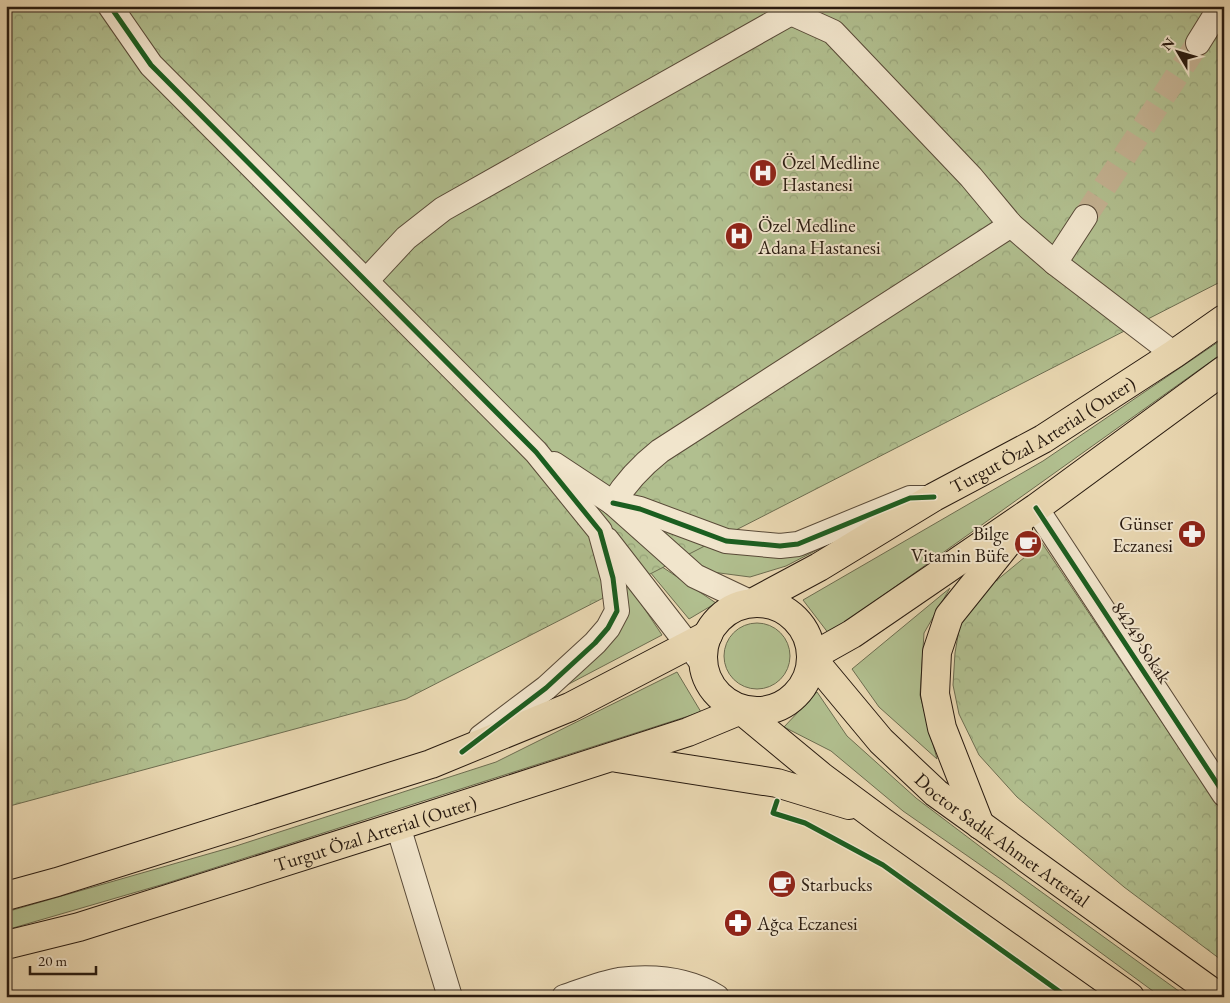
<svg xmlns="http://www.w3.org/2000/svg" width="1230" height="1003" font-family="'EB Garamond',serif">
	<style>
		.grass { fill: #b1bf8f; stroke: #6d6d50 }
		.park { fill: url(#park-crowns); stroke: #6d6d50 }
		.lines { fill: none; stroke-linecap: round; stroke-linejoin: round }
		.minor-tunnel { stroke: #c3b191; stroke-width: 24; stroke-dasharray: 24 12; stroke-linecap: butt }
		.minor-casing { stroke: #594a38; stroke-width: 26 }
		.major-casing { stroke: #291b10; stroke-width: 30 }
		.minor { stroke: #f1e5cc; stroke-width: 24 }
		.major { stroke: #e9d7b1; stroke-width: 28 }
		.cycleway-casing { stroke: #f1e5cc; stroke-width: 8 }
		.cycleway { stroke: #1b5e20; stroke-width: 5 }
		.labels { text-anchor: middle; stroke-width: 4; stroke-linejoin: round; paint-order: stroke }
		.poi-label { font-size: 19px; fill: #291b10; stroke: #f1e5cc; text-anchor: start }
		.street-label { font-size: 19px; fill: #291b10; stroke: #f1e5cc }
	</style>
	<defs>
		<pattern id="park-crowns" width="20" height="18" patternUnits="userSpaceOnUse" patternTransform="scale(1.25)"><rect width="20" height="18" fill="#b1bf8f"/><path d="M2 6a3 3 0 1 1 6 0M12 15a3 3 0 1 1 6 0" fill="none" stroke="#98a47a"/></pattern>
	</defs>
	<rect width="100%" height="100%" fill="#e9d7b1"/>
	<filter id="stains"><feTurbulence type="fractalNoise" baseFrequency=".004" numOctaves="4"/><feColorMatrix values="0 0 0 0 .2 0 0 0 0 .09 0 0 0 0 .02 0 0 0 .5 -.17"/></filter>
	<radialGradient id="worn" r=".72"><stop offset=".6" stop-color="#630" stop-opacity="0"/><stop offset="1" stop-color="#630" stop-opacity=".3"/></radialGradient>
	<g class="grass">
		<polygon points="1224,338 1224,352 829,634 803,600 1043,461"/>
		<polygon points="675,534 842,537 786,566 750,577 712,572 689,558"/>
		<polygon points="625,542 716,603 689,619"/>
		<polygon points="622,575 662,635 548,695 604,647"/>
		<polygon points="950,588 924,633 920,695 937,759 879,707 852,669"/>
		<circle cx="757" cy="656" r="33"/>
		<polygon points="677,672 701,712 164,884 6,930 6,912 236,846 496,762"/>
		<polygon points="817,692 847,736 916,798 1011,870 1187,997 1161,997 1002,880 903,811 831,751 784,727"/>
	</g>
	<g class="park">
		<polygon points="6,6 1224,6 1224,280 406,699 6,807"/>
		<polygon points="1042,543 1224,815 1224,962 1124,887 1017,797 979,755 959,714 953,685 955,653 961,618 985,590"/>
	</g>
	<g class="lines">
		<polyline class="minor-tunnel" points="1085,217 1198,43"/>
		<defs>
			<g id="minor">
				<polyline points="110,6 151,65 536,452 600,531 613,578 617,611 608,628 595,643 546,688 481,737"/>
				<polyline points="787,6 791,13 833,32 971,177 1011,225 1055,263 1174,354"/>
				<polyline points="1198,43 1221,6"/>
				<polyline points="1055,263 1085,217"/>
				<polyline points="366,281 406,238 443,209 791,13"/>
				<polyline points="554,464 613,503 695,576 752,603"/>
				<path d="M927 498H910L798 544 780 546 726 541 640 509 613 503C626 482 641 466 660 451L1011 225"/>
				<polyline points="1036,508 1224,794"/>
				<polyline points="607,540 703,664"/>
				<polyline points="398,826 450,997"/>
				<path d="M564 997C582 991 601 983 619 980 652 976 688 979 717 997"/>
			</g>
			<g id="major">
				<circle cx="757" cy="657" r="54"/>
				<path id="s1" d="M752 603 819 567 934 497 1043 439 1174 354 1224 319"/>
				<path id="s2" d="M811 657 881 741 936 793 1219 997"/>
				<polyline points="811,657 852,634 1036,508 1224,370"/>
				<polyline points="741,710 822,777 884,823 1130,997"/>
				<polyline points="617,758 777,783 849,805"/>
				<polyline points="980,825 942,728 935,694 937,652 949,616 1018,530"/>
				<polyline points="6,896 57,882 431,764 570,707 708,635"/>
				<path id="s3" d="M6 945 79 927 398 826 688 732 741 710"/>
			</g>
		</defs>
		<use href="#minor" class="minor-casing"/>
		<use href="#major" class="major-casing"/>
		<use href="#minor" class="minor"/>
		<use href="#major" class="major"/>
		<defs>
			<g id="cycleway">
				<polyline points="110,6 151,65 536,452 600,531 613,578 617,611 608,628 595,643 546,688 462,752"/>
				<polyline points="613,503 640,509 726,541 780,546 798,544 910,498 934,497"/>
				<polyline points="1036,508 1224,794"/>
				<polyline points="777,801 773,813 805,823 883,865 1067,997"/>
			</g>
		</defs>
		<use href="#cycleway" class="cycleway-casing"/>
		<use href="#cycleway" class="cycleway"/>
	</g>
	<defs>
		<symbol id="hospital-disc" viewBox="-11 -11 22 22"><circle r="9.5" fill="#8f2418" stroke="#f1e5cc"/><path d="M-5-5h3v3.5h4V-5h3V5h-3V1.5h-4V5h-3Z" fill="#fff"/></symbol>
		<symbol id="pharmacy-disc" viewBox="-11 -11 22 22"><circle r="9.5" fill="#8f2418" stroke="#f1e5cc"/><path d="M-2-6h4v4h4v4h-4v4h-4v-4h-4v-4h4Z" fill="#fff"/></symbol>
		<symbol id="cafe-disc" viewBox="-11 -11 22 22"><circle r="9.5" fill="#8f2418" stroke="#f1e5cc"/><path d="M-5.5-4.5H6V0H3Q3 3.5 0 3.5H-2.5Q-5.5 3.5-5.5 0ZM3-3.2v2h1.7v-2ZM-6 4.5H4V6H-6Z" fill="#fff"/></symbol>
	</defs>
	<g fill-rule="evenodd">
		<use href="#hospital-disc" x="747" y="157" width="32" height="32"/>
		<use href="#hospital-disc" x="723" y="220" width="32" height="32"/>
		<use href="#pharmacy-disc" x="1176" y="518" width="32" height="32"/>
		<use href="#cafe-disc" x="1012" y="528" width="32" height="32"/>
		<use href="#cafe-disc" x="766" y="868" width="32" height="32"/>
		<use href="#pharmacy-disc" x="722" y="907" width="32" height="32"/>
	</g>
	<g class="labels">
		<g class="poi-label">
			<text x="782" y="169">Özel Medline<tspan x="782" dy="22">Hastanesi</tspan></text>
			<text x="758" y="232">Özel Medline<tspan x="758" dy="22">Adana Hastanesi</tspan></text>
			<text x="1173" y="530" text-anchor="end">Günser<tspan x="1173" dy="22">Eczanesi</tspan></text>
			<text x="1009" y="540" text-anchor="end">Bilge<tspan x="1009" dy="22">Vitamin Büfe</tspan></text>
			<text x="801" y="891">Starbucks</text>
			<text x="757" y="930">Ağca Eczanesi</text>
		</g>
		<g class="street-label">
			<text dy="7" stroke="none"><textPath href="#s1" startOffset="336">Turgut Özal Arterial (Outer)</textPath></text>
			<text transform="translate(1142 642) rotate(57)" y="7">84249 Sokak</text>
			<text dy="7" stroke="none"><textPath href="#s3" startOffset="386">Turgut Özal Arterial (Outer)</textPath></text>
			<text dy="7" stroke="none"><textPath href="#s2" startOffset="266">Doctor Sadık Ahmet Arterial</textPath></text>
		</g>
	</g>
	<rect width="1230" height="1003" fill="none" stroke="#e9d7b1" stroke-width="25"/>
	<rect x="8" y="8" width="1215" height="988" fill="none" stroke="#291b10" stroke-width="2.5"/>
	<rect x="12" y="12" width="1205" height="978" fill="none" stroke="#291b10"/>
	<g transform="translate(1178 52) rotate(308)" stroke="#f1e5cc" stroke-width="4" paint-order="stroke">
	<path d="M0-4L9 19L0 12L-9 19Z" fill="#291b10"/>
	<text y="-8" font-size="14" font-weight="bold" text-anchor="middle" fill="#291b10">N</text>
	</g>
	<path d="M30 966v8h66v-8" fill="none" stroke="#291b10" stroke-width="2.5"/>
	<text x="38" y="966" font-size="15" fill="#291b10" stroke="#f1e5cc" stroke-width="4" paint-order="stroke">20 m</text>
	<rect width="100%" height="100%" filter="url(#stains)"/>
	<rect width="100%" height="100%" fill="url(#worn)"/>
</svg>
